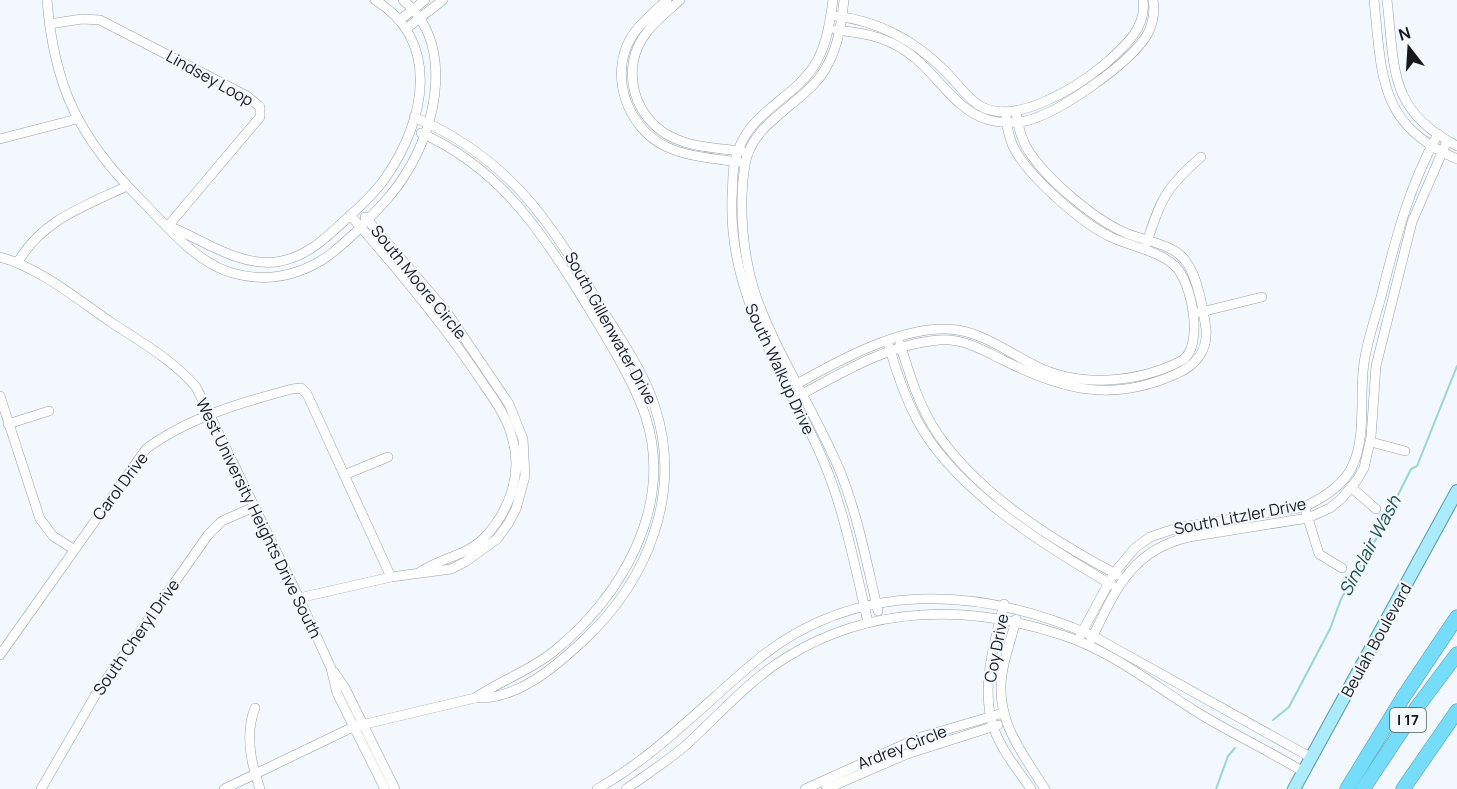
<svg xmlns="http://www.w3.org/2000/svg" width="1457" height="789" font-family="Manrope,sans-serif">
	<style>
		.lines { fill: none; stroke-linecap: round; stroke-linejoin: round }
		.stream { stroke: #98d7d1; stroke-width: 2 }
		.minor-casing { stroke: #9a9fa5; stroke-width: 10 }
		.major-casing { stroke: #5398ab; stroke-width: 14 }
		.highway-casing { stroke: #5398ab; stroke-width: 15 }
		.minor { stroke: #fff; stroke-width: 9 }
		.major { stroke: #acebfb; stroke-width: 12 }
		.highway { stroke: #75ddf9; stroke-width: 14 }
		.labels { text-anchor: middle; stroke-width: 4.5; stroke-linejoin: round; paint-order: stroke }
		.shield { fill: #f2f8fe; stroke: #575a5e; stroke-width: 1.5 }
		.shield-label { font-size: 15px; font-weight: bold; fill: #151719 }
		.street-label { font-size: 16px; fill: #151719; stroke: #f2f8fe }
		.water-label { font-size: 18px; font-style: italic; fill: #1b524d; stroke: #f2f8fe }
	</style>
	<rect width="100%" height="100%" fill="#f2f8fe"/>
	<g class="lines">
		<g class="stream">
			<polyline points="1273,720 1289,707 1330,629 1341,599 1376,539 1411,469 1417,466 1457,366"/>
			<polyline points="1216,789 1228,756 1235,748"/>
		</g>
		<defs>
			<g id="minor">
				<path d="M47 0C54 87 79 138 141 200 167 226 195 262 232 273 254 279 278 279 299 271 323 263 340 247 358 230 375 212 392 196 405 175 437 126 455 42 403 0"/>
				<path d="M667 0C655 11 641 22 632 36 608 74 627 129 667 147 688 157 717 159 739 162"/>
				<path d="M680 0C669 10 656 20 647 32 618 68 634 122 676 139 696 148 722 148 744 152"/>
				<path d="M833 0C830 21 827 43 817 61 795 101 746 110 735 161 732 173 733 186 732 197 728 299 785 371 823 460 845 512 855 568 868 622"/>
				<path d="M844 0C841 28 837 54 820 77 797 107 751 124 745 165 738 207 743 259 757 299 779 359 816 413 840 471 858 516 867 564 878 611"/>
				<path d="M1374 0C1382 75 1378 125 1457 159"/>
				<path d="M1387 0C1395 69 1388 110 1457 146"/>
				<path d="M836 16C879 21 915 41 945 71 955 81 965 95 977 104 1012 129 1077 87 1105 64 1124 47 1147 28 1143 0"/>
				<polyline points="401,19 425,0"/>
				<path d="M49 24 82 19 100 20 247 96 260 107V117L168 226C203 239 236 266 276 262 305 258 325 239 345 220 360 207 375 193 386 177 425 121 442 41 375 0"/>
				<polyline points="407,28 443,0"/>
				<path d="M836 30C867 33 892 38 916 59 939 78 958 112 989 120 1000 123 1013 123 1025 121 1058 114 1129 64 1147 35 1153 24 1155 12 1153 0"/>
				<path d="M421 133C497 167 538 226 580 294 602 330 634 380 646 418 674 507 621 598 553 652 529 671 500 681 475 698"/>
				<polyline points="0,139 77,119"/>
				<path d="M350 215C395 266 438 317 476 373 489 393 506 413 512 437 523 473 510 511 484 538 466 556 440 558 420 572"/>
				<path d="M1146 245C1160 201 1165 188 1201 157"/>
				<path d="M0 257C40 268 77 299 112 323 141 342 173 360 196 387L299 598 331 668 337 693 385 789"/>
				<path d="M18 262C42 220 85 206 127 186"/>
				<polyline points="1197,313 1262,297"/>
				<path d="M900 344C909 372 917 400 932 425 971 489 1053 541 1118 575"/>
				<path d="M889 346C896 371 905 397 917 420 955 491 1044 545 1112 585"/>
				<path d="M788 389C832 364 905 322 957 330 985 334 1011 354 1036 366 1079 388 1138 383 1181 361 1205 348 1192 282 1175 266 1159 251 1133 247 1113 238 1083 225 1025 174 1012 144 1008 133 1006 123 1006 113"/>
				<polyline points="0,396 40,519 53,536 73,549"/>
				<path d="M793 399C838 375 887 344 939 340 963 338 983 350 1003 360 1063 390 1112 403 1176 374 1195 366 1208 351 1206 329 1203 308 1198 277 1185 260 1172 244 1146 241 1128 234 1096 221 1047 180 1028 150 1021 139 1018 126 1016 112"/>
				<polyline points="8,424 49,411"/>
				<polyline points="1371,442 1405,451"/>
				<polyline points="344,475 388,457"/>
				<polyline points="1352,488 1376,509"/>
				<polyline points="1306,512 1319,554 1342,568"/>
				<polyline points="299,598 391,577 451,569 465,562 497,539 508,524 516,509 525,476 523,439 509,404 446,311 365,217"/>
				<path d="M1004 604C994 643 980 690 994 729 1002 751 1018 770 1031 789"/>
				<path d="M1016 619C1012 637 1005 655 1002 674 995 720 1022 753 1045 789"/>
				<path d="M1080 636 1114 573 1135 548 1150 537 1177 528 1304 507C1323 498 1343 486 1352 467 1367 436 1359 397 1364 363 1367 341 1375 319 1381 297 1395 241 1409 186 1438 134"/>
				<path d="M1091 640C1115 591 1131 550 1189 537L1308 518 1330 508 1342 498 1357 480 1364 468 1371 437 1376 366 1412 222 1447 141"/>
				<path d="M0 655 146 449C187 418 243 402 292 389L301 388 307 394 391 577"/>
				<polyline points="334,672 345,688 395,789"/>
				<path d="M255 708C245 733 251 764 260 789"/>
				<polyline points="41,789 96,694 208,535 222,521 254,507"/>
				<path d="M224 789 353 727 475 698C517 700 554 668 584 640 648 580 683 493 655 407 643 369 616 333 596 299 549 218 504 155 414 117"/>
				<path d="M597 789C657 755 704 704 757 660 857 578 982 587 1093 636L1310 757"/>
				<path d="M626 789C646 775 666 762 685 746 718 716 749 680 787 657 871 605 970 604 1062 635 1109 650 1151 683 1192 709 1228 732 1266 749 1302 771"/>
				<polyline points="805,789 918,738 1003,713"/>
				<polyline points="826,789 907,754 998,725"/>
			</g>
			<polyline id="major" points="1294,789 1457,491"/>
			<g id="highway">
				<polyline points="1347,789 1404,696 1457,617"/>
				<polyline points="1363,789 1418,706 1457,654"/>
				<polyline points="1403,789 1457,711"/>
			</g>
		</defs>
		<use href="#minor" class="minor-casing"/>
		<use href="#major" class="major-casing"/>
		<use href="#highway" class="highway-casing"/>
		<use href="#minor" class="minor"/>
		<use href="#major" class="major"/>
		<use href="#highway" class="highway"/>
	</g>
	<g class="labels">
		<rect class="shield" x="1390" y="708" width="36" height="24" rx="4.5"/>
		<g class="shield-label">
			<text x="1408" y="725">I 17</text>
		</g>
		<g class="street-label">
			<text transform="translate(210 78) rotate(29)" y="6">Lindsey Loop</text>
			<text transform="translate(419 282) rotate(51)" y="6">South Moore Circle</text>
			<text transform="translate(611 328) rotate(61)" y="6">South Gillenwater Drive</text>
			<text transform="translate(780 369) rotate(65)" y="6">South Walkup Drive</text>
			<text transform="translate(120 486) rotate(-53)" y="6">Carol Drive</text>
			<text transform="translate(1240 516) rotate(-11)" y="6">South Litzler Drive</text>
			<text transform="translate(259 518) rotate(64)" y="6">West University Heights Drive South</text>
			<text transform="translate(136 637) rotate(-55)" y="6">South Cheryl Drive</text>
			<text transform="translate(1376 640) rotate(-61)" y="6">Beulah Boulevard</text>
			<text transform="translate(996 648) rotate(-79)" y="6">Coy Drive</text>
			<text transform="translate(902 747) rotate(-21)" y="6">Ardrey Circle</text>
		</g>
		<g class="water-label">
			<text transform="translate(1370 546) rotate(-62)" y="6">Sinclair Wash</text>
		</g>
	</g>
	<g transform="translate(1409 48) rotate(343)" stroke="#f2f8fe" stroke-width="4.5" paint-order="stroke">
	<path d="M0-4.5L10 22L0 15L-10 22Z" fill="#151719"/>
	<text y="-9" font-size="16" font-weight="bold" text-anchor="middle" fill="#151719">N</text>
	</g>
</svg>
